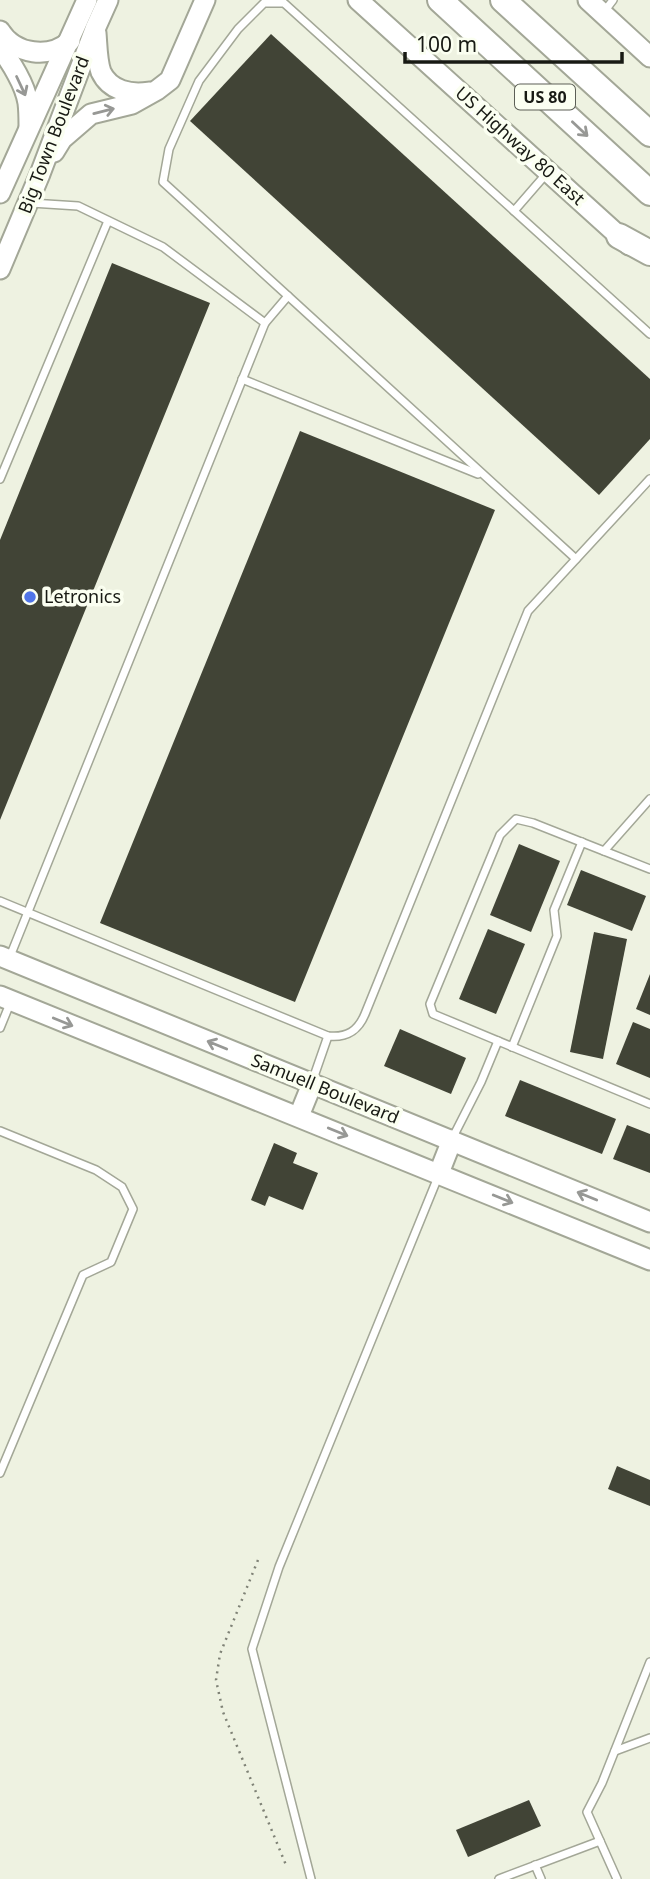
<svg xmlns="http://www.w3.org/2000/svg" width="650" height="1879" font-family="'Noto Sans',sans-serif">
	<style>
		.building { fill: #414436 }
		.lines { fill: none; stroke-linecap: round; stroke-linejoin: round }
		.service-casing { stroke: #a3a797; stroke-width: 10 }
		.secondary-casing { stroke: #a3a797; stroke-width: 23 }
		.motorway-casing { stroke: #a3a797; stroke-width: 28 }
		.path { stroke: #7f8276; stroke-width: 2.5; stroke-dasharray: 2 5; stroke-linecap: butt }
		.service { stroke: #fff; stroke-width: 7 }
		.secondary { stroke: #fff; stroke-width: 19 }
		.motorway { stroke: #fff; stroke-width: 24 }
		.oneway { stroke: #979895 }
		.poi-dot { fill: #5074e8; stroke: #fbfff1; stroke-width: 2.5 }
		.labels { text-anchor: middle; stroke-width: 7; stroke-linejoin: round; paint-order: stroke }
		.shield { fill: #fbfff1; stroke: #5c5f56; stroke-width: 2 }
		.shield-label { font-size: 16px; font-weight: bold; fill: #181a14 }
		.street-label { font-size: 18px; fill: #181a14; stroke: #fbfff1 }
		.poi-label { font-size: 18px; fill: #181a14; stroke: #fbfff1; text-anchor: start }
	</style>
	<rect width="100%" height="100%" fill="#eef2e1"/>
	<g class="building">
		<polygon points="271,34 650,379 650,439 599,495 190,121"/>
		<polygon points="112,263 210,303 0,820 0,540"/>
		<polygon points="300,431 495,510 295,1002 100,923"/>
		<polygon points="519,844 560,861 531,932 490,915"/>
		<polygon points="581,870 646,896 632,931 567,905"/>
		<polygon points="488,929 525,944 496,1014 459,999"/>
		<polygon points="594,932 627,939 603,1059 570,1052"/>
		<polygon points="650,974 650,1015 636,1009"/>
		<polygon points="633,1022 650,1029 650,1078 616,1064"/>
		<polygon points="400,1029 466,1058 451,1094 384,1066"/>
		<polygon points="520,1080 616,1119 602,1154 505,1116"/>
		<polygon points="627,1125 650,1134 650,1173 613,1159"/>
		<polygon points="274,1143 297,1153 293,1163 318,1173 303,1210 269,1196 265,1206 251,1200"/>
		<polygon points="617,1466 650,1480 650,1506 608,1489"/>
		<polygon points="529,1800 541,1826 468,1857 456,1830"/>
	</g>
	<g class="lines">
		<defs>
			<g id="service">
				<polyline points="603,13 613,0"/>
				<polyline points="514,211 650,334"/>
				<polyline points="288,296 163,182 169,149 199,81 238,29 264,3 284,3 514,211 547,173"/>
				<polyline points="265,323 288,296 576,559"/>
				<polyline points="242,379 478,474"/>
				<polyline points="0,479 108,221"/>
				<polyline points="650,799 604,851 533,823 516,819 500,835 430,1004 433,1014 650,1104"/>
				<polyline points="604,851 650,869"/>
				<path d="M0 901 328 1036C347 1038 358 1031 365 1014L528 611 650 479"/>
				<polyline points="9,959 265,323 163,247 78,206 31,203"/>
				<polyline points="0,1028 11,1001"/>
				<polyline points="512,1047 557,936 554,910 582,842"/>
				<polyline points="312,1082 328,1036"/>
				<polyline points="0,1131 96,1170 122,1187 133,1209 111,1262 83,1275 0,1473"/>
				<polyline points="452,1139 481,1082 498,1041"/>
				<polyline points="615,1751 650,1738"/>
				<polyline points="535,1865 541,1879"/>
				<polyline points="311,1879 252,1649 279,1567 438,1177"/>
				<polyline points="499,1879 600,1841"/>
				<polyline points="617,1879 587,1812 602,1783 650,1662"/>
			</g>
			<g id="secondary">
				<polyline points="358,0 629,245"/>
				<polyline points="588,0 650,57"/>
				<path d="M0 31C15 55 50 59 70 41"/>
				<path d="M96 33C97 44 97 61 101 72 110 91 131 95 149 92"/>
				<path d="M0 47C11 63 25 84 28 103 29 111 29 119 29 126"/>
				<polyline points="54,152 62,139 91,114 132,104 157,90 170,80 205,0"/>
				<polyline points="0,193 87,0"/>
				<polyline points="0,269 40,174 95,29 108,0"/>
				<polyline points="0,956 650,1222"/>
				<polyline points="0,996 650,1260"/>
				<polyline points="299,1116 312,1084"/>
				<polyline points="439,1173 452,1140"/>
			</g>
			<g id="motorway">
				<polyline points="440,0 650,193"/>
				<polyline points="503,0 650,134"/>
				<polyline points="619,236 650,253"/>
			</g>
		</defs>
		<use href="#service" class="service-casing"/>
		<use href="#secondary" class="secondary-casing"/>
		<use href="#motorway" class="motorway-casing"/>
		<polyline class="path" points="258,1560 220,1654 216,1680 223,1712 286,1865"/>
		<use href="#service" class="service"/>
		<use href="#secondary" class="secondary"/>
		<use href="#motorway" class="motorway"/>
	</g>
	<defs><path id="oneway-shaft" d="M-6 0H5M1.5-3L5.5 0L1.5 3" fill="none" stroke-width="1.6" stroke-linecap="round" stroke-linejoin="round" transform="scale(1.75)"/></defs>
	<g class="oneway">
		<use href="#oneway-shaft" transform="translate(21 86) rotate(65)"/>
		<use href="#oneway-shaft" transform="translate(104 111) rotate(-14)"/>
		<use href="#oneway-shaft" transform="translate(580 129) rotate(43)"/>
		<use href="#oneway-shaft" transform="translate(63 1022) rotate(22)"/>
		<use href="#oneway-shaft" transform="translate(217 1045) rotate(-158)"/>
		<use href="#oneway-shaft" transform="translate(338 1132) rotate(22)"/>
		<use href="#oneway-shaft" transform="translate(587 1196) rotate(-158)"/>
		<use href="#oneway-shaft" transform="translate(503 1199) rotate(22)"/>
	</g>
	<circle class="poi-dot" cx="30" cy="597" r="7"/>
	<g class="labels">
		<rect class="shield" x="515" y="84.5" width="60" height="25" rx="5"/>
		<g class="shield-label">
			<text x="545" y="103">US 80</text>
		</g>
		<g class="street-label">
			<text transform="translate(54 135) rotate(-69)" y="6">Big Town Boulevard</text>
			<text transform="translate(520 146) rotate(42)" y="6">US Highway 80 East</text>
			<text transform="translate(325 1089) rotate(22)" y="6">Samuell Boulevard</text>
		</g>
		<g class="poi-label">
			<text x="44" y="603">Letronics</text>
		</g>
	</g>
	<path d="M405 52v10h217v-10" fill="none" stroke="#181a14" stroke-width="3.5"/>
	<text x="416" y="52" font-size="21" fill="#181a14" stroke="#fbfff1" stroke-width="5" paint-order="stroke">100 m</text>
</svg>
